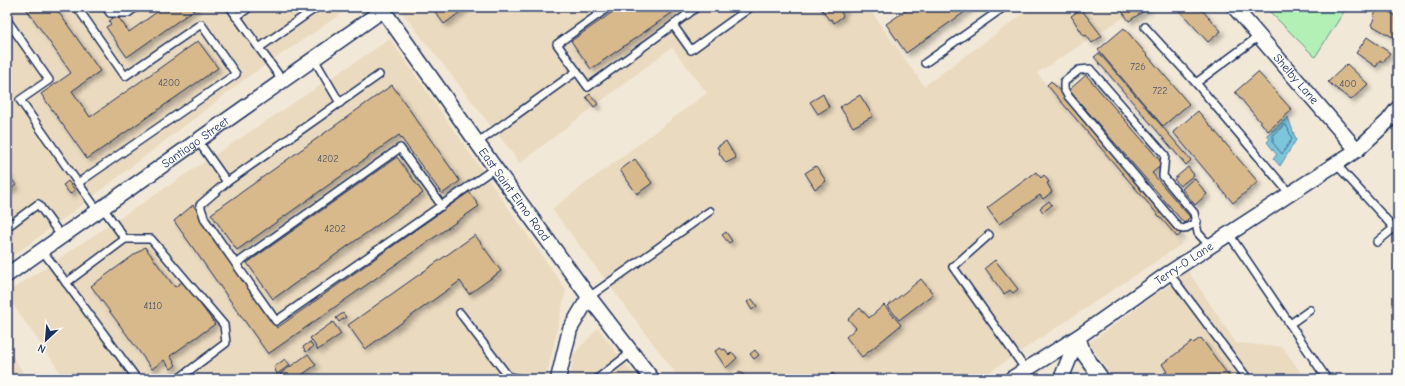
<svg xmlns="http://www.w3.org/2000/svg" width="1405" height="386" font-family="'Comic Neue',sans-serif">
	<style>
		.built { fill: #eadac0 }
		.green { fill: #b2f0b6; stroke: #66908a }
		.water { fill: #7cc6dc; stroke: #558aaa }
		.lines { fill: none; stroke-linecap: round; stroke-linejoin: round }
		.shore { stroke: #426b90; stroke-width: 1 }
		.building { fill: #d8b98b; stroke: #1b2f5e; filter: url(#shadow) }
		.service-casing { stroke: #1b2f5e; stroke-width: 10 }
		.minor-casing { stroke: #1b2f5e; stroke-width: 17 }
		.service { stroke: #fdfcf7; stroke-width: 7 }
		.minor { stroke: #fdfcf7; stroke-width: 14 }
		.labels { text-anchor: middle; stroke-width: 3; stroke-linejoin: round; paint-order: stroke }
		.number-label { font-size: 10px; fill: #4a5269 }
		.street-label { font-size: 12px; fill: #1b2f5e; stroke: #fdfcf7 }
	</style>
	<defs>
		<filter id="shadow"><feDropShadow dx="3.5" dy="3.5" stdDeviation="2" flood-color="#0004"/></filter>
	</defs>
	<rect width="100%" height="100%" fill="#f2e8d7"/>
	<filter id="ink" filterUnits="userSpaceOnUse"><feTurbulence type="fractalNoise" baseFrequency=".025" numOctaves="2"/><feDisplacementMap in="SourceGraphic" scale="8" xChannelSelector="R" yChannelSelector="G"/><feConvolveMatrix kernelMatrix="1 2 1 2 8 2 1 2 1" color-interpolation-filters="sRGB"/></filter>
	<g filter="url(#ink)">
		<g class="built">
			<polygon points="7,7 349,7 350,8 249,76 74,211 7,260"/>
			<polygon points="398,7 868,7 924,86 1033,7 1140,7 1037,73 1182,244 979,379 680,379 552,209 707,93 672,47 520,163"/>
			<polygon points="390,39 566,290 546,379 65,379 7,296 7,293"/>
			<polygon points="1188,271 1236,343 1283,347 1305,379 1114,379 1089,343"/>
			<polygon points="598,328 637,379 570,379 574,354"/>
			<polygon points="7,349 28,379 7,379"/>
		</g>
		<polygon class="green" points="1265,7 1347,7 1315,57"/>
		<polygon class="water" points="1288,117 1296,140 1280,166 1273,158 1277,155 1267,142 1270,139 1267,135"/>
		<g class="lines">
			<polygon class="shore" points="1284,125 1287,126 1292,139 1282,154 1273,143 1273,136"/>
		</g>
		<g class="building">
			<polygon points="25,7 55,7 100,71 72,91 90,117 198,41 218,68 87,159 41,94 71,73"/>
			<polygon points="164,7 198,7 127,57 106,27 111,24 109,21 116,16 118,19 119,18 129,32"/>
			<polygon points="436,7 467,7 444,24 433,9"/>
			<polygon points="620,7 669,7 673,12 591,69 571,41"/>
			<polygon points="820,7 847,7 847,8 841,12 843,16 834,23 831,19 829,20"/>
			<polygon points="911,7 972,7 906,53 886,24"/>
			<polygon points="1119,7 1150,7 1129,21"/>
			<polygon points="1199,7 1221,31 1208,42 1177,8"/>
			<polygon points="1380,7 1398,17 1398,40 1371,25 1375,17 1373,16"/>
			<polygon points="1081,9 1102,36 1092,43 1086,35 1084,36 1071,16"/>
			<polygon points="1124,28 1189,104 1163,126 1098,50"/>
			<polygon points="1367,37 1390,53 1383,62 1380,60 1376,67 1356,53"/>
			<polygon points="1099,53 1191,160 1186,165 1094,57"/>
			<polygon points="1347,64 1368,84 1351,100 1328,82"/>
			<polygon points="1258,72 1292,110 1268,131 1235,92"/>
			<polygon points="1086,75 1163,164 1152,173 1190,217 1184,223 1069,90"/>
			<polygon points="1051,81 1181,234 1177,237 1047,85"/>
			<polygon points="392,85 460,181 442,194 399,135 237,250 211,214"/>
			<polygon points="590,94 598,104 594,107 586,97"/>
			<polygon points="823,94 829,107 818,114 810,102"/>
			<polygon points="860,95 873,116 853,127 840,107"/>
			<polygon points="1198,111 1258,182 1233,203 1173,132"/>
			<polygon points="726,141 736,158 726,163 719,153 720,152 717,147"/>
			<polygon points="397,157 423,193 273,299 247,263"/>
			<polygon points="635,159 652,183 637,194 620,170"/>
			<polygon points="816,166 826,181 815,189 805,173"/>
			<polygon points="1188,167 1194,175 1180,186 1174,179"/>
			<polygon points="1036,172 1041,178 1044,175 1049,182 1047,183 1052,192 1043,199 1040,195 999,224 987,208"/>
			<polygon points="7,173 16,185 7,192"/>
			<polygon points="1194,178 1207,194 1195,205 1182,189"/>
			<polygon points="68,181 75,190 70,194 63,185"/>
			<polygon points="469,192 479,206 268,354 174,221 193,205 207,224 205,226 277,328"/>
			<polygon points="1049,201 1052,205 1043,212 1040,208"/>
			<polygon points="726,232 732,241 729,243 722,235"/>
			<polygon points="475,235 501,271 469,294 460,281 365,349 348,325"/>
			<polygon points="145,247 173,285 175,287 183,281 215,324 170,356 176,365 171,369 164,360 152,369 91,286"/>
			<polygon points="995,260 1018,289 1013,293 1010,290 1004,294 985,268"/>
			<polygon points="921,279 933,294 899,320 888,306"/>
			<polygon points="752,299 757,306 752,310 747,302"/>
			<polygon points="884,305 901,325 862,357 846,337 856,328 848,319 860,308 869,318"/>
			<polygon points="343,313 346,317 339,322 336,318"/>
			<polygon points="333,322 341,334 318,350 310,338"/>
			<polygon points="1201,338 1231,379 1167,378 1164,373 1167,372 1162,364 1192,342 1193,343"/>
			<polygon points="310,342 313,347 306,352 303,347"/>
			<polygon points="720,348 723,350 725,349 729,355 732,352 737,358 726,368 716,353 715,351"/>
			<polygon points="755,350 759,355 754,359 750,354"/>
			<polygon points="308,354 316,365 300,376 302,379 284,379 280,374"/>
			<polygon points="285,359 290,365 277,374 274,367"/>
			<polygon points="740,371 746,379 729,379"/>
			<polygon points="833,373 837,379 825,379"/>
			<polygon points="806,374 809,379 798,379"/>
		</g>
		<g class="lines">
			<defs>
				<g id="service">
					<polyline points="106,7 110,13 128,13 136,7"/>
					<polyline points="230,7 259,48 317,7"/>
					<polyline points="609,7 557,44 588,87 673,25 691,50 751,7"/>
					<polyline points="683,7 688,14"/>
					<polyline points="236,17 250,7"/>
					<polyline points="7,20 49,80 20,100 78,183 236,74 201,24 125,76 77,7"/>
					<polyline points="673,25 697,7"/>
					<polyline points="1145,27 1196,83"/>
					<polyline points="1259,36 1196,83 1290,194"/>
					<polyline points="259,48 283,81"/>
					<polyline points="314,59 340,103"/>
					<polyline points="925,63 1004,7"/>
					<polyline points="198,141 227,182 200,205 205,220 276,321 495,168"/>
					<polyline points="477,143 577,71"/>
					<polyline points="1336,164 1394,228 1377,242"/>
					<polyline points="227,182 379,75"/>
					<polyline points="78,183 98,211"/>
					<polyline points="103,208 125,239"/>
					<polyline points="1197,222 1184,229 1179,228 1068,96 1064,89 1064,82 1079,70 1090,69 1165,155 1163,176 1194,213 1198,233 1210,246"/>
					<polyline points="7,227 38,204 62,237"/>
					<polyline points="1229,234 1327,379"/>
					<polyline points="989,235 953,267 1026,370"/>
					<polyline points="42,250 137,379"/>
					<polyline points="236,264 400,148 442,206"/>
					<polyline points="1169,273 1248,379"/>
					<polyline points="66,283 125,239 151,239 224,325 226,343 178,379"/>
					<polyline points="589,297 710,211"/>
					<polyline points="460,313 508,376 520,379"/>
					<polyline points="1290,324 1310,310"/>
					<polyline points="597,379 632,352"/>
				</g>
				<g id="minor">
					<path id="s1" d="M381 7 495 168 589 297 652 379"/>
					<path id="s2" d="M1234 7 1357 150"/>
					<path id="s3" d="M7 275 383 10"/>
					<polyline points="1078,337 1084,354 1102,379"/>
					<polyline points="558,379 570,329 589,297"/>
					<path id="s4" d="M1011 379 1078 337 1169 273 1357 150 1388 121 1398 108"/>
					<polyline points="1061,379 1078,337"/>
				</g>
			</defs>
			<use href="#service" class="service-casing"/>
			<use href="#minor" class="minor-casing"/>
			<use href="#service" class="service"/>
			<use href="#minor" class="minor"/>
		</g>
	</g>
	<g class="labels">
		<g class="number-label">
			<text x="1138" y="70">726</text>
			<text x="169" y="86">4200</text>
			<text x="1348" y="87">400</text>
			<text x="1160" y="94">722</text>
			<text x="328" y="162">4202</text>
			<text x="335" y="232">4202</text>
			<text x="153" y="309">4110</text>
		</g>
		<g class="street-label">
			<text dy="4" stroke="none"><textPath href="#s2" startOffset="95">Shelby Lane</textPath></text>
			<text dy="4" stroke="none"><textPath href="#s3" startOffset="230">Santiago Street</textPath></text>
			<text dy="4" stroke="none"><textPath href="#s1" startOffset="230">East Saint Elmo Road</textPath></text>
			<text dy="4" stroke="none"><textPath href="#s4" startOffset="208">Terry-O Lane</textPath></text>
		</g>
	</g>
	<rect width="1405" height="386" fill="none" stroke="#fdfcf7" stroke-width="24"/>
	<rect x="12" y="12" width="1381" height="362" fill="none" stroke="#1b2f5e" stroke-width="1.5" filter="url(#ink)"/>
	<g transform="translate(46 340) rotate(206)" stroke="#fdfcf7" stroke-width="3" paint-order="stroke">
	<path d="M0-3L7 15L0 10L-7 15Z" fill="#1b2f5e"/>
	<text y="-6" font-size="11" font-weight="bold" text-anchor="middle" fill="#1b2f5e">N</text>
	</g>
</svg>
